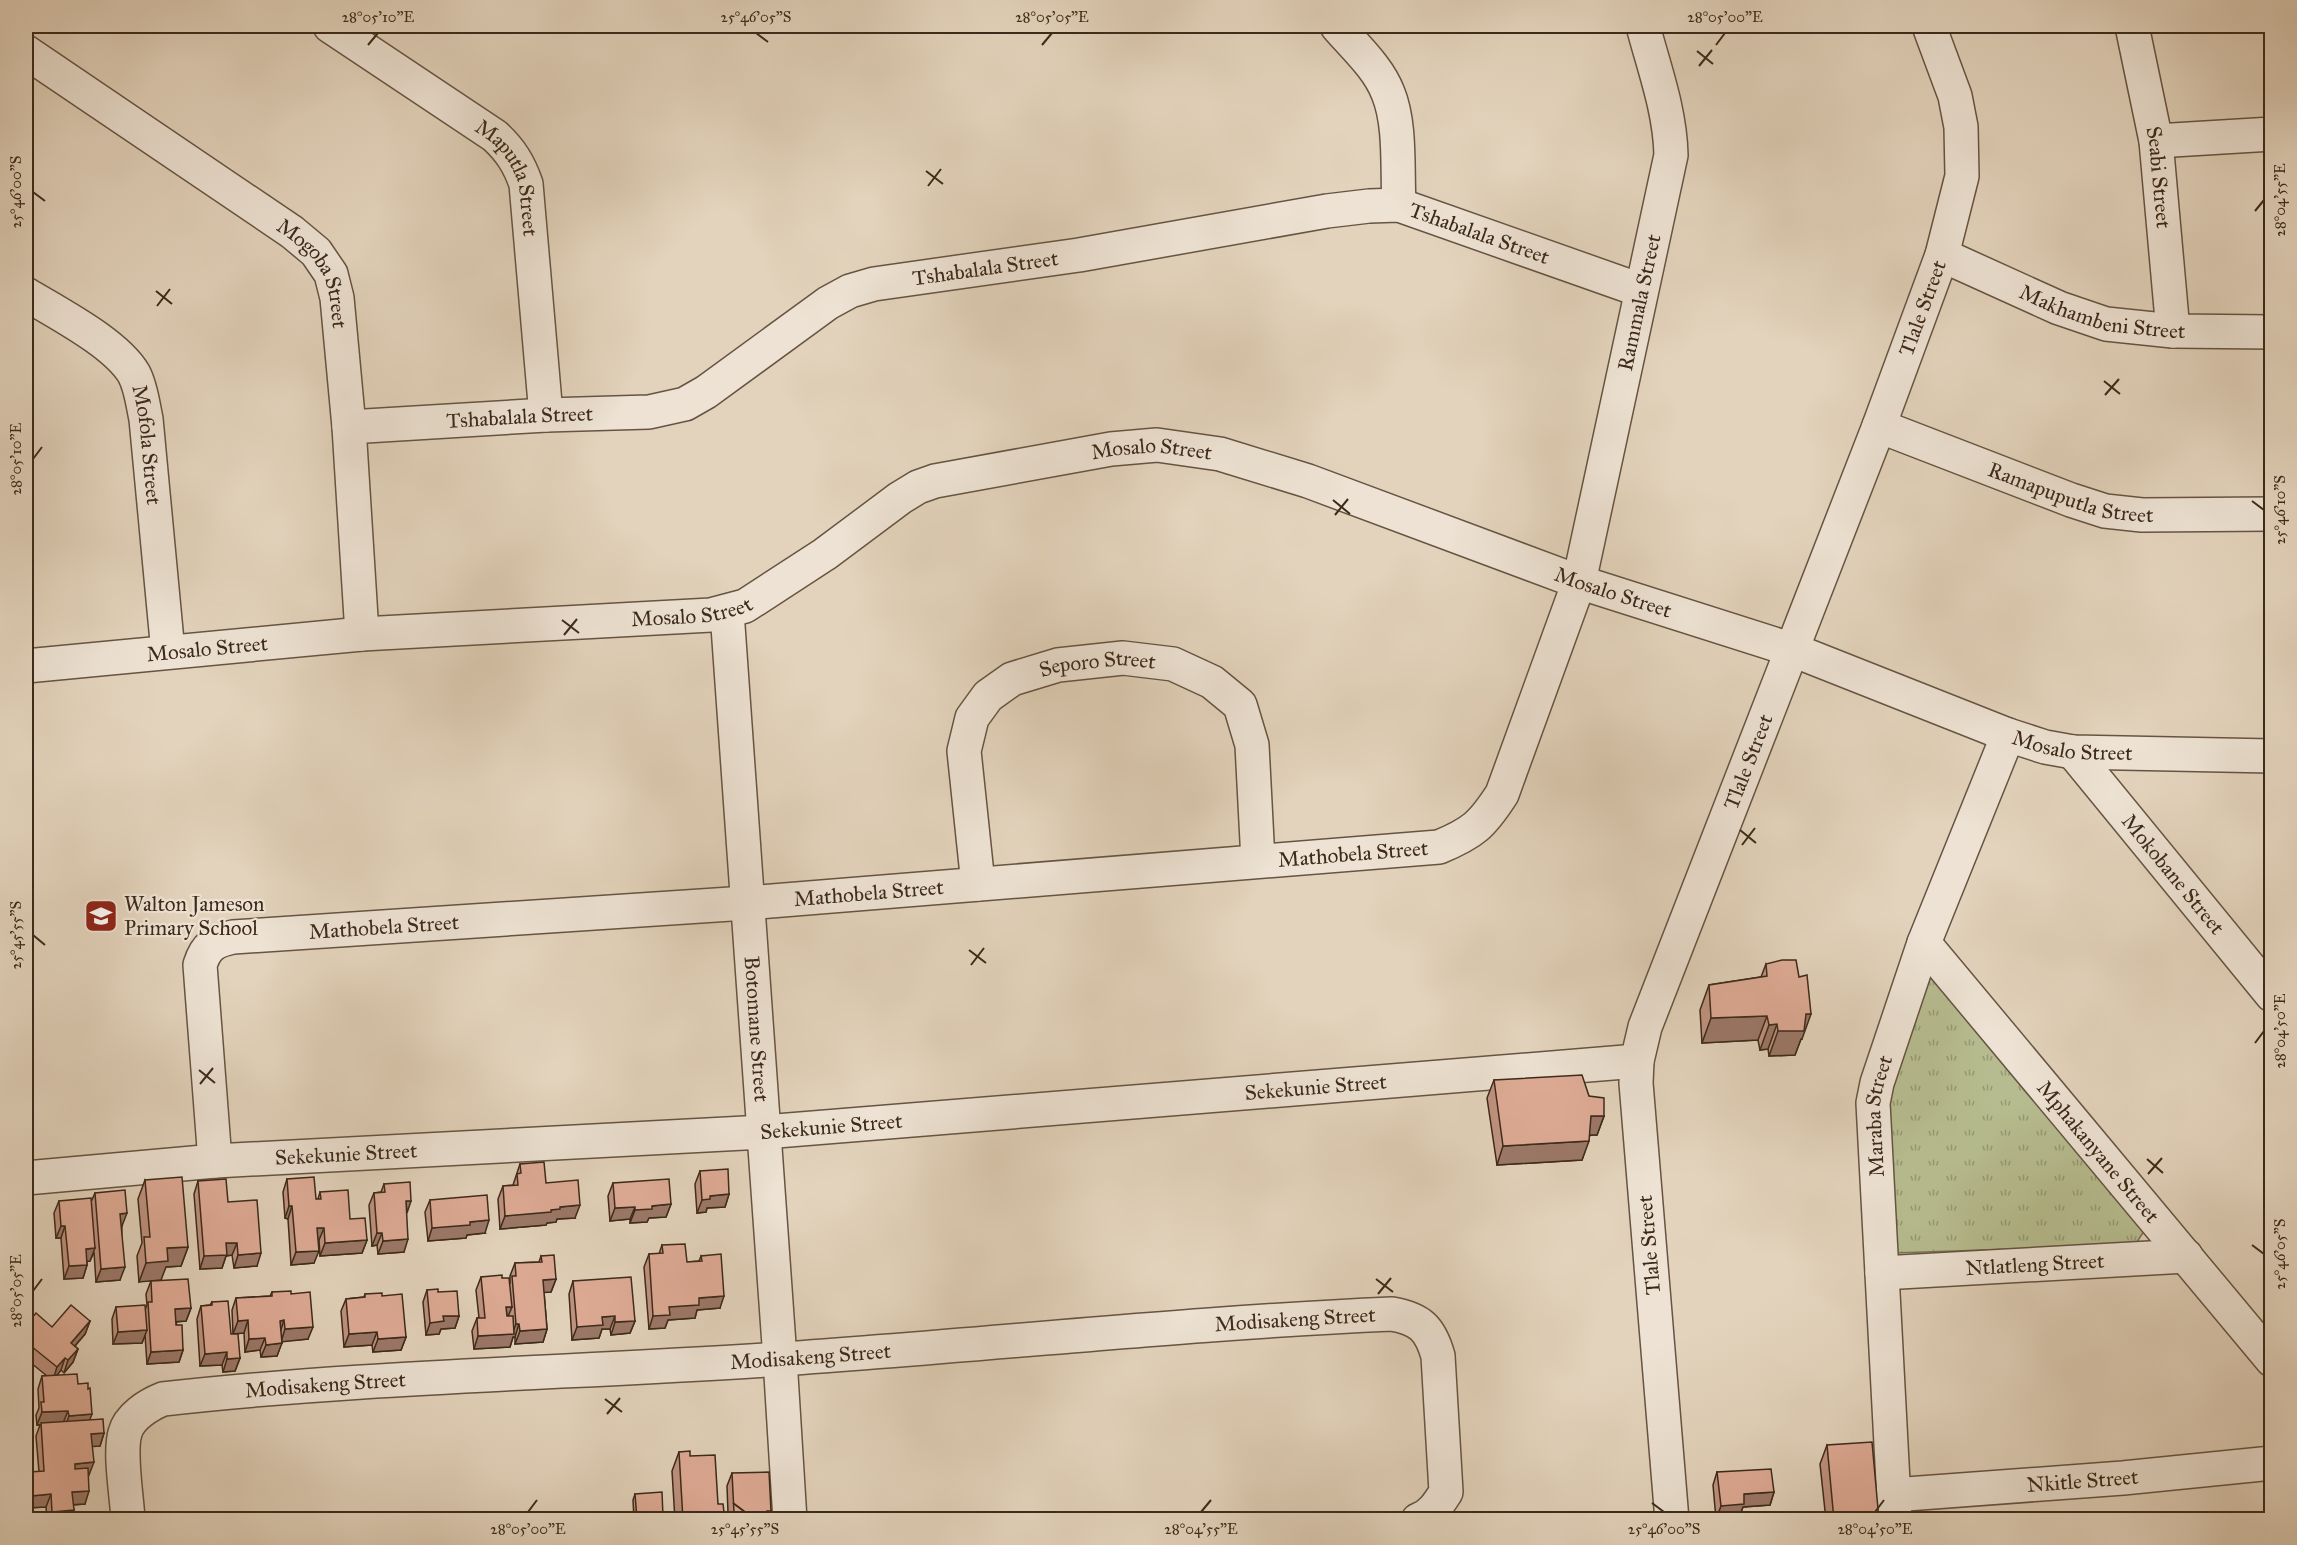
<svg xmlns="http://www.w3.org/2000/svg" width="2297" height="1545" font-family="'IM FELL Great Primer',serif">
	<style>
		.grass { fill: url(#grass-tufts); stroke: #797354; stroke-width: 1.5 }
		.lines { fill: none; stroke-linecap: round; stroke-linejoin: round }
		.minor-casing { stroke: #665442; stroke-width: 36 }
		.path { stroke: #3c2a1a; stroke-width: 4; stroke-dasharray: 4.5 3; stroke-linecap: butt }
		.minor { stroke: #ede2d3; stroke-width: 33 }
		.wall { fill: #c09381; stroke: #3c2a1a; stroke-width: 1.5 }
		.shaded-wall { fill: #9c7869; stroke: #3c2a1a; stroke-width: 1.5 }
		.building { fill: #dfab96; stroke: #3c2a1a; stroke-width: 1.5 }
		.ticks { fill: none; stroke: #3c2a1a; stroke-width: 2 }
		.labels { text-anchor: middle; stroke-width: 4.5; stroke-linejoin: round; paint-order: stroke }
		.street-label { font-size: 21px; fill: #3c2a1a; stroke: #ede2d3 }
		.poi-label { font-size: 21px; fill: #3c2a1a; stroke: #ede2d3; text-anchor: start }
		.neatline { fill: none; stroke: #3c2a1a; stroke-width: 2 }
		.ticks-label { font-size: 15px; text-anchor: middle; fill: #3c2a1a }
	</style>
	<defs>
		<pattern id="grass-tufts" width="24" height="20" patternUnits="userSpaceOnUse" patternTransform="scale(1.5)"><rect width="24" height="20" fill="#b6bc8f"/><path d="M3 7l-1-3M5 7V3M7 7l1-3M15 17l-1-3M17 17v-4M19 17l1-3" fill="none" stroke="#959974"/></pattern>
	</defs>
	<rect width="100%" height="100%" fill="#e3d3bc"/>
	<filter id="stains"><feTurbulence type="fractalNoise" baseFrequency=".00333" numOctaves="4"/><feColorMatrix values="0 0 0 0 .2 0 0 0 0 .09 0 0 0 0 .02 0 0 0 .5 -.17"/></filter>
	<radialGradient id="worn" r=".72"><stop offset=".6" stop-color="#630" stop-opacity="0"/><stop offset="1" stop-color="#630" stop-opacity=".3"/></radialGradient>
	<polygon class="grass" points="1932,974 2146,1228 2135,1245 1895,1253 1883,1084"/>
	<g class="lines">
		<defs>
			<g id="minor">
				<path id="s1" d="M330 26 495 136C511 151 519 164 526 184L546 415"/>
				<path d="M1337 26C1354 46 1378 67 1388 93 1401 124 1397 170 1399 205"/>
				<path id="s2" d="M2132 26 2156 141 2173 331"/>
				<path id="s3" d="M26 52 292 232 316 252 331 274 337 298 349 427 362 634"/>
				<polyline points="2156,141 2272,134"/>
				<path id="s4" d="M1942 255 2059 308 2106 324 2173 331 2272 332"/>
				<path id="s5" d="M26 294C57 313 116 343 134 374 141 387 143 405 146 419L168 652"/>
				<path id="s6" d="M1879 426 2071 500 2105 511 2142 515 2272 514"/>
				<path id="s7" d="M349 427 546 415 649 412 685 404 706 392 828 303 850 291 874 284 1079 255 1327 211 1369 206 1399 205 1640 290"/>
				<path id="s8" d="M727 612 780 1359 790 1520"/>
				<path id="s9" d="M26 666 362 634 711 615 745 606 825 554 900 498 918 487 935 481 1111 449 1157 445 1220 454 1308 481 1579 582 1793 650 2008 735 2045 747 2073 752 2272 756"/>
				<path id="s10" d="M2073 752 2272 995"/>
				<path id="s11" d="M978 884 964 751 972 718 988 696 1012 679 1058 665 1123 658 1173 664 1212 682 1240 705 1252 745 1258 861"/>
				<path id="s12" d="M1924 943 2272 1360"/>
				<path id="s13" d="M215 1161 200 965C206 946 214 941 233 937L746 903 1439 847C1473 833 1482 825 1502 794L1579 582 1671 155C1670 110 1654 68 1643 26"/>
				<path id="s14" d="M26 1178 215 1161 764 1132 1637 1061"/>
				<path id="s15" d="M1882 1273 2186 1256"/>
				<path id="s16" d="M1893 1495 2123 1478 2272 1463"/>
				<path id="s17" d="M128 1520C127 1497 119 1453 125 1433 129 1417 148 1405 163 1399 368 1376 575 1373 781 1359 985 1345 1188 1323 1392 1314 1420 1319 1430 1328 1438 1356L1446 1492C1439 1503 1432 1515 1418 1520"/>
				<path id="s18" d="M1672 1520 1636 1083 1637 1061 1645 1027 1879 426 1942 255 1962 176 1961 127 1955 96 1929 26"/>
				<path id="s19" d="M1895 1520 1873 1103 1877 1083 1924 943 2008 735"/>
			</g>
		</defs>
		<use href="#minor" class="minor-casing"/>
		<polyline class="path" points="1600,1520 1622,1518"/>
		<use href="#minor" class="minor"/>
	</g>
	<g class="wall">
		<polygon points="1766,964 1802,1039 1801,1039 1795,1055 1769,1056 1768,1049 1760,1050 1758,1040 1702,1043 1700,1010 1709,985 1761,977"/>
		<polygon points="1494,1080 1589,1096 1604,1116 1597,1135 1590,1135 1582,1160 1497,1165 1487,1098"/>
		<polygon points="520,1164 546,1183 575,1218 557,1219 556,1222 547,1223 546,1225 500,1229 498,1199 503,1186 513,1185"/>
		<polygon points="700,1171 729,1194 725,1207 707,1208 706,1212 697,1213 695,1184"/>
		<polygon points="287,1179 316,1199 318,1199 320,1192 350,1219 367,1240 362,1253 320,1256 319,1240 318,1240 314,1263 291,1265 288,1219 285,1218 283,1192"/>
		<polygon points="145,1180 188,1247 181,1266 166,1267 139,1282 137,1256 142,1243 138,1199"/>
		<polygon points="198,1181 228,1202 257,1266 234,1268 232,1255 226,1256 222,1268 200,1269 194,1194"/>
		<polygon points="613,1183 671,1204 666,1217 649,1218 647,1222 630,1223 630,1219 610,1221 608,1196"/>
		<polygon points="384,1184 406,1213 404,1252 378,1254 377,1245 372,1246 369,1205 374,1193 381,1192"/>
		<polygon points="95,1193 122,1226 120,1280 96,1282 94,1252 90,1261 87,1261 87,1265 83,1278 64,1279 61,1238 56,1238 54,1213 59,1201 91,1202"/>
		<polygon points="430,1200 485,1233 467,1235 466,1238 428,1241 425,1212"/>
		<polygon points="662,1245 687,1262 699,1261 701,1256 720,1308 697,1310 695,1318 668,1320 665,1328 649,1329 644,1267 649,1254 659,1254"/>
		<polygon points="541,1256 556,1279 551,1292 544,1292 547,1329 543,1342 515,1344 515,1337 513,1337 510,1347 474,1349 472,1331 477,1318 479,1318 476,1290 481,1277 502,1278 510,1283 510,1276 515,1263 539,1262"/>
		<polygon points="151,1281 191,1308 186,1321 176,1322 183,1350 179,1362 147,1364 145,1335 142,1343 113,1344 112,1319 116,1307 145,1310 147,1305 146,1294"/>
		<polygon points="573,1281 635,1321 630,1333 611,1335 610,1329 602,1329 599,1338 572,1340 569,1294"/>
		<polygon points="427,1290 438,1292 459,1316 455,1328 441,1329 439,1334 426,1335 423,1302"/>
		<polygon points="272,1292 291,1294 308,1339 282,1341 277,1356 261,1357 260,1350 245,1352 244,1333 233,1334 232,1310 236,1298 270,1296"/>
		<polygon points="365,1294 382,1296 406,1337 401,1350 373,1352 372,1345 344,1347 341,1311 346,1299 364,1297"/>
		<polygon points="212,1302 231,1334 240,1358 235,1371 223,1372 222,1365 200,1366 197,1319 201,1306 210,1305"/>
		<polygon points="90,1321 85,1334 75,1346 78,1349 73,1362 64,1373 61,1370 57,1375 78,1384 90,1420 104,1433 100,1446 92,1446 85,1504 73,1505 74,1510 70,1520 47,1520 46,1507 26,1508 26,1481 29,1472 39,1472 36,1436 40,1425 37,1425 36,1415 39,1408 38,1389 42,1376 47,1376 26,1359 26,1325 52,1327"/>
		<polygon points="1827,1445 1879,1520 1826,1520 1820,1464"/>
		<polygon points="679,1452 690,1456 718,1504 724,1517 726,1513 728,1513 727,1486 732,1473 771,1511 768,1520 675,1520 672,1471"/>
		<polygon points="1717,1472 1774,1492 1770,1505 1743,1507 1739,1517 1716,1519 1713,1485"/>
		<polygon points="635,1494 663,1520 634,1520 633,1500"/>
	</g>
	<g class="shaded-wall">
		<polygon points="1806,1014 1811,1014 1802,1039 1801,1039 1795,1055 1769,1056 1778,1031"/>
		<polygon points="1767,1016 1758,1040 1702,1043 1711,1018"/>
		<polygon points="1777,1024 1768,1049 1760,1050 1769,1025"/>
		<polygon points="1591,1116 1604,1116 1597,1135 1584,1135"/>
		<polygon points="1589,1141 1582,1160 1497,1165 1503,1146"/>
		<polygon points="729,1194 725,1207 707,1208 706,1212 697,1213 702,1200 710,1196"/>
		<polygon points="406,1201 411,1201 407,1213"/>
		<polygon points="671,1204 666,1217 649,1218 647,1222 630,1223 635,1210 652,1206"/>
		<polygon points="580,1205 575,1218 557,1219 556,1222 547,1223 546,1225 500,1229 505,1216 551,1210 560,1207"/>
		<polygon points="289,1206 292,1206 288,1219 285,1218"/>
		<polygon points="635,1207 630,1219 610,1221 615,1208"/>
		<polygon points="127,1213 122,1226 116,1226 120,1214"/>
		<polygon points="489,1220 485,1233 467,1235 466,1238 428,1241 432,1228 470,1222"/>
		<polygon points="61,1226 65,1226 61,1238 56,1238"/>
		<polygon points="317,1228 324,1228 319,1240 313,1241"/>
		<polygon points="377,1233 382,1233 377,1245 372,1246"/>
		<polygon points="408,1239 404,1252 378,1254 383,1241"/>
		<polygon points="367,1240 362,1253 320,1256 325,1243"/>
		<polygon points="226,1243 237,1243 232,1255 226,1256 222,1268 200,1269 204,1256"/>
		<polygon points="188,1247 181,1266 166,1267 161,1280 139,1282 146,1263 167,1248"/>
		<polygon points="95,1248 90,1261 81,1262 86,1249"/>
		<polygon points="319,1251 314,1263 291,1265 296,1252"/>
		<polygon points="261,1253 257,1266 234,1268 238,1255"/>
		<polygon points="87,1265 83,1278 64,1279 69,1266"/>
		<polygon points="125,1267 120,1280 96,1282 101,1269"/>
		<polygon points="556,1279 551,1292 538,1293 543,1280"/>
		<polygon points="724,1296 720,1308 697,1310 695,1318 668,1320 665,1328 649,1329 653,1316 669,1307 699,1298"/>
		<polygon points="506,1307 512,1307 507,1319"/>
		<polygon points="191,1308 186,1321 171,1322 175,1309"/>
		<polygon points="443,1316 459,1316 455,1328 441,1329 439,1334 426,1335 430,1323"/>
		<polygon points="615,1316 610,1329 602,1329 599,1338 572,1340 577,1327 602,1317"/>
		<polygon points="248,1320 244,1333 233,1334 238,1321"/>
		<polygon points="284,1320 280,1333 280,1321"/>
		<polygon points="90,1321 85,1334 66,1356 71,1343"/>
		<polygon points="635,1321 630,1333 611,1335 615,1322"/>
		<polygon points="516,1324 519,1324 515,1337 513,1337 510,1347 474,1349 478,1336 512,1334"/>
		<polygon points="313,1327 308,1339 281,1342 285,1329"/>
		<polygon points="547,1329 543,1342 515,1344 520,1331"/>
		<polygon points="147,1330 142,1343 113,1344 118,1332"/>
		<polygon points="377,1332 372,1345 344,1347 349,1334"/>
		<polygon points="406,1337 401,1350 373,1352 378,1339"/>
		<polygon points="265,1338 260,1350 245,1352 249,1339"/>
		<polygon points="282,1343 277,1356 261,1357 266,1345"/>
		<polygon points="78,1349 73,1362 64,1373 68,1360"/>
		<polygon points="183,1350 179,1362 147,1364 151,1352"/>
		<polygon points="227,1352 222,1365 200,1366 205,1354"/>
		<polygon points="65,1358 61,1370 53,1380 57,1367"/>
		<polygon points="240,1358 235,1371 223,1372 227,1359"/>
		<polygon points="68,1411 63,1423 37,1425 42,1412"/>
		<polygon points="92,1414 87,1427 64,1429 69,1416"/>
		<polygon points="104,1433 100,1446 87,1447 91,1434"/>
		<polygon points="94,1462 89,1475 70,1476 75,1464"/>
		<polygon points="89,1491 85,1504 68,1505 72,1492"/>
		<polygon points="1774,1492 1770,1505 1743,1507 1739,1517 1716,1519 1721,1506 1744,1494"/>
		<polygon points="51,1494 46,1507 26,1508 31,1496"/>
		<polygon points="74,1510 70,1520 49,1520 52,1512"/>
		<polygon points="767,1511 771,1511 768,1520 764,1520"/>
		<polygon points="663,1517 663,1520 636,1520 637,1519"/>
	</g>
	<g class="building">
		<polygon points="1782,960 1796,960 1799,977 1807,975 1811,1014 1806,1014 1804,1031 1778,1031 1777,1024 1769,1025 1767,1016 1711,1018 1709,985 1767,976 1766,964"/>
		<polygon points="1582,1075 1589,1096 1604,1098 1604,1116 1591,1116 1589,1141 1503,1146 1494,1080"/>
		<polygon points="544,1162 546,1183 578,1180 580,1205 560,1207 560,1209 551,1210 551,1212 505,1216 503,1186 518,1185 517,1174 521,1173 520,1164"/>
		<polygon points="728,1169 729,1194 710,1196 710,1199 702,1200 700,1171"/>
		<polygon points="182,1177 188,1247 167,1248 168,1261 146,1263 144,1237 150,1237 145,1180"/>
		<polygon points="314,1177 316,1199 321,1199 320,1192 348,1190 350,1219 365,1218 367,1240 325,1243 324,1228 317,1228 319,1251 296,1252 292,1206 289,1206 287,1179"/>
		<polygon points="226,1179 228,1202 257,1200 261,1253 238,1255 237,1243 226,1243 227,1255 204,1256 198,1181"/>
		<polygon points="669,1179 671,1204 652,1206 652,1209 635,1210 635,1207 615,1208 613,1183"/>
		<polygon points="410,1182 411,1201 406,1201 408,1239 383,1241 382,1233 377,1233 374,1193 385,1192 384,1184"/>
		<polygon points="125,1190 127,1213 120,1214 125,1267 101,1269 95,1193"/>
		<polygon points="487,1195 489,1220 470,1222 470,1225 432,1228 430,1200"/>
		<polygon points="91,1198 95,1248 86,1249 87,1265 69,1266 65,1226 61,1226 59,1201"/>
		<polygon points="685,1244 687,1262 702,1261 701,1256 721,1254 724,1296 699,1298 699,1305 669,1307 670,1315 653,1316 649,1254 663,1253 662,1245"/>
		<polygon points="554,1255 556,1279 543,1280 547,1329 520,1331 519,1324 516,1324 512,1276 516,1276 515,1263 542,1262 541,1256"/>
		<polygon points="502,1275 502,1278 509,1278 512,1307 506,1307 507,1316 513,1316 514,1334 478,1336 477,1318 485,1318 481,1277"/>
		<polygon points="631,1277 635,1321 615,1322 615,1316 602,1317 603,1325 577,1327 573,1281"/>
		<polygon points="188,1279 191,1308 175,1309 176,1325 182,1325 183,1350 151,1352 148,1302 152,1302 151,1281"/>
		<polygon points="438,1289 438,1292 457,1291 459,1316 443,1316 444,1321 430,1323 427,1290"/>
		<polygon points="291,1291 291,1294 310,1292 313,1327 285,1329 284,1320 280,1321 282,1343 266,1345 265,1338 249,1339 248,1320 238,1321 236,1298 272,1296 272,1292"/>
		<polygon points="382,1293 382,1296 402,1294 406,1337 378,1339 377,1332 349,1334 346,1299 365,1297 365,1294"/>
		<polygon points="228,1301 231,1334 238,1334 240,1358 227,1359 227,1352 205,1354 201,1306 212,1305 212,1302"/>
		<polygon points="71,1305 90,1321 71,1343 78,1349 68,1360 65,1358 57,1367 26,1342 26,1325 36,1313 52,1327"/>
		<polygon points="145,1305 147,1330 118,1332 116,1307"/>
		<polygon points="77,1374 78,1384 88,1383 88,1389 90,1388 92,1414 69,1416 68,1411 42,1412 41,1402 44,1402 42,1376"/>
		<polygon points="103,1419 104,1433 91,1434 94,1462 75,1464 75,1469 88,1468 89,1491 72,1492 74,1510 52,1512 51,1494 31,1496 29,1472 44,1471 41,1423"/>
		<polygon points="1872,1442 1879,1520 1834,1520 1827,1445"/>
		<polygon points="690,1451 690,1456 715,1455 718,1504 723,1504 725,1520 683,1520 679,1452"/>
		<polygon points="1771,1469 1774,1492 1744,1494 1744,1504 1721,1506 1717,1472"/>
		<polygon points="769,1472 771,1511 767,1511 768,1520 726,1520 726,1513 734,1512 732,1473"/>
		<polygon points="662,1492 663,1517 637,1519 635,1494"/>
		<polygon points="1812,1514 1813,1520 1786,1520 1786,1518"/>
	</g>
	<path class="ticks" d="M756 33 768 42M368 45 378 33M1042 45 1052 33M1716 45 1725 33M1697 51 1713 64M1699 66 1712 50M926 171 943 184M928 186 941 169M33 192 45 201M2255 211 2264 200M156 291 172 304M157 306 170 289M2104 381 2120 394M2105 395 2119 379M33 459 42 447M1333 500 1350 514M2252 501 2264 510M1335 515 1348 499M562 620 579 633M564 635 577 619M1740 830 1756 843M1742 845 1755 828M33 935 45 945M969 950 986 963M971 965 984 948M2255 1043 2264 1031M199 1070 215 1083M200 1084 213 1068M2147 1159 2163 1173M2148 1174 2162 1158M2252 1245 2264 1254M1376 1279 1393 1292M33 1291 42 1279M1378 1294 1391 1278M605 1399 622 1412M607 1414 620 1398M733 1503 745 1512M1652 1503 1664 1512M528 1512 537 1500M1201 1512 1211 1500M1875 1512 1884 1500"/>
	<defs>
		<symbol id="school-square" viewBox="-11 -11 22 22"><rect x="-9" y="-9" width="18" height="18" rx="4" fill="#8f2418" stroke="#ede2d3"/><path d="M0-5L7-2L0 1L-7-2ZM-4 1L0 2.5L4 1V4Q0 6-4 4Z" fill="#fff"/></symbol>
	</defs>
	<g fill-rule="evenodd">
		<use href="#school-square" x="82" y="897" width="38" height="38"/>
	</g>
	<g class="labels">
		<g class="street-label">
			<text dy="7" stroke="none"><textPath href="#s2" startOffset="154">Seabi Street</textPath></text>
			<text dy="7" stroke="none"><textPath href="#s1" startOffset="243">Maputla Street</textPath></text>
			<text dy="7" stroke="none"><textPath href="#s7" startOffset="1179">Tshabalala Street</textPath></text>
			<text dy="7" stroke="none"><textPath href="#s7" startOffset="675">Tshabalala Street</textPath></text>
			<text dy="7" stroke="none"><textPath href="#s3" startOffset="370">Mogoba Street</textPath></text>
			<text dy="7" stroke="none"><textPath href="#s13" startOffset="2048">Rammala Street</textPath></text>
			<text dy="7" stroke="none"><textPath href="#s18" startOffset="1266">Tlale Street</textPath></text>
			<text dy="7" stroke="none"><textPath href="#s4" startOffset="172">Makhambeni Street</textPath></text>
			<text dy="7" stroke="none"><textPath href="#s7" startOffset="171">Tshabalala Street</textPath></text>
			<text dy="7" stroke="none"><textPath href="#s5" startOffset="208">Mofola Street</textPath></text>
			<text dy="7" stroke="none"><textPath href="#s9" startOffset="1170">Mosalo Street</textPath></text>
			<text dy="7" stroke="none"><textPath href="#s6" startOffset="204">Ramapuputla Street</textPath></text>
			<text dy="7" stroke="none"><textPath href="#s9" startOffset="1656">Mosalo Street</textPath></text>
			<text dy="7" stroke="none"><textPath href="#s9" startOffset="668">Mosalo Street</textPath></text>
			<text dy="7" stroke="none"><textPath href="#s9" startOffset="182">Mosalo Street</textPath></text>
			<text dy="7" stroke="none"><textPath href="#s11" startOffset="312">Seporo Street</textPath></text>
			<text dy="7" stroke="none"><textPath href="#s9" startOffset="2142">Mosalo Street</textPath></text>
			<text dy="7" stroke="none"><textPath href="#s18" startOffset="780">Tlale Street</textPath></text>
			<text dy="7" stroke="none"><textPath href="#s13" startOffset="1366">Mathobela Street</textPath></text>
			<text dy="7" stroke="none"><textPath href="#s10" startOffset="158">Mokobane Street</textPath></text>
			<text dy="7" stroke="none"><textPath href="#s13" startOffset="880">Mathobela Street</textPath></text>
			<text dy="7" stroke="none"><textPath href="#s13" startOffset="394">Mathobela Street</textPath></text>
			<text dy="7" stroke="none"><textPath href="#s8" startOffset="418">Botomane Street</textPath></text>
			<text dy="7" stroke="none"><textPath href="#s14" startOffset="1293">Sekekunie Street</textPath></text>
			<text dy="7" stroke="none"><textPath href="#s19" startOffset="405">Maraba Street</textPath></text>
			<text dy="7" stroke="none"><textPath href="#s14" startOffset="807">Sekekunie Street</textPath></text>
			<text dy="7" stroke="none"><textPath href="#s12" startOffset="272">Mphakanyane Street</textPath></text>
			<text dy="7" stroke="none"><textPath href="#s14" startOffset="321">Sekekunie Street</textPath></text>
			<text transform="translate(1649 1245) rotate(-95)" y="7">Tlale Street</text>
			<text dy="7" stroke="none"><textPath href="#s15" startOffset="153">Ntlatleng Street</textPath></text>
			<text dy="7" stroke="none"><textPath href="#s17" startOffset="1275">Modisakeng Street</textPath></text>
			<text dy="7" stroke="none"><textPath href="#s17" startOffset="789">Modisakeng Street</textPath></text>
			<text dy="7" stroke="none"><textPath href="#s17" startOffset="303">Modisakeng Street</textPath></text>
			<text dy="7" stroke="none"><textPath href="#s16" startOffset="190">Nkitle Street</textPath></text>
		</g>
		<g class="poi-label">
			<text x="124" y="911">Walton Jameson<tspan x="124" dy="24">Primary School</tspan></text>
		</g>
	</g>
	<rect width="2297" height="1545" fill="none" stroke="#e3d3bc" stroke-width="66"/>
	<rect x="33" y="33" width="2231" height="1479" class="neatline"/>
	<g class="ticks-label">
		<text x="378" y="22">28°05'10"E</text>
		<text x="756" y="22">25°46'05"S</text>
		<text x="1052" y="22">28°05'05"E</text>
		<text x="1725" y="22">28°05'00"E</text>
		<text transform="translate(16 192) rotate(-90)" y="5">25°46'00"S</text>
		<text transform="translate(2280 200) rotate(-90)" y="5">28°04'55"E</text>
		<text transform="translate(16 459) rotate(-90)" y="5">28°05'10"E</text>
		<text transform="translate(2280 510) rotate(-90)" y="5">25°46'10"S</text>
		<text transform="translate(16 935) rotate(-90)" y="5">25°45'55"S</text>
		<text transform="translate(2280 1031) rotate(-90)" y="5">28°04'50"E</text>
		<text transform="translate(2280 1254) rotate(-90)" y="5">25°46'05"S</text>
		<text transform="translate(16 1291) rotate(-90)" y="5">28°05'05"E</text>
		<text x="528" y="1534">28°05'00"E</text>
		<text x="745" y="1534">25°45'55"S</text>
		<text x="1201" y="1534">28°04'55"E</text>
		<text x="1664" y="1534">25°46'00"S</text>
		<text x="1875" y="1534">28°04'50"E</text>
	</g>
	<rect width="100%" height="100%" filter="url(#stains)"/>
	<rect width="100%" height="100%" fill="url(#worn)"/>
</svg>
